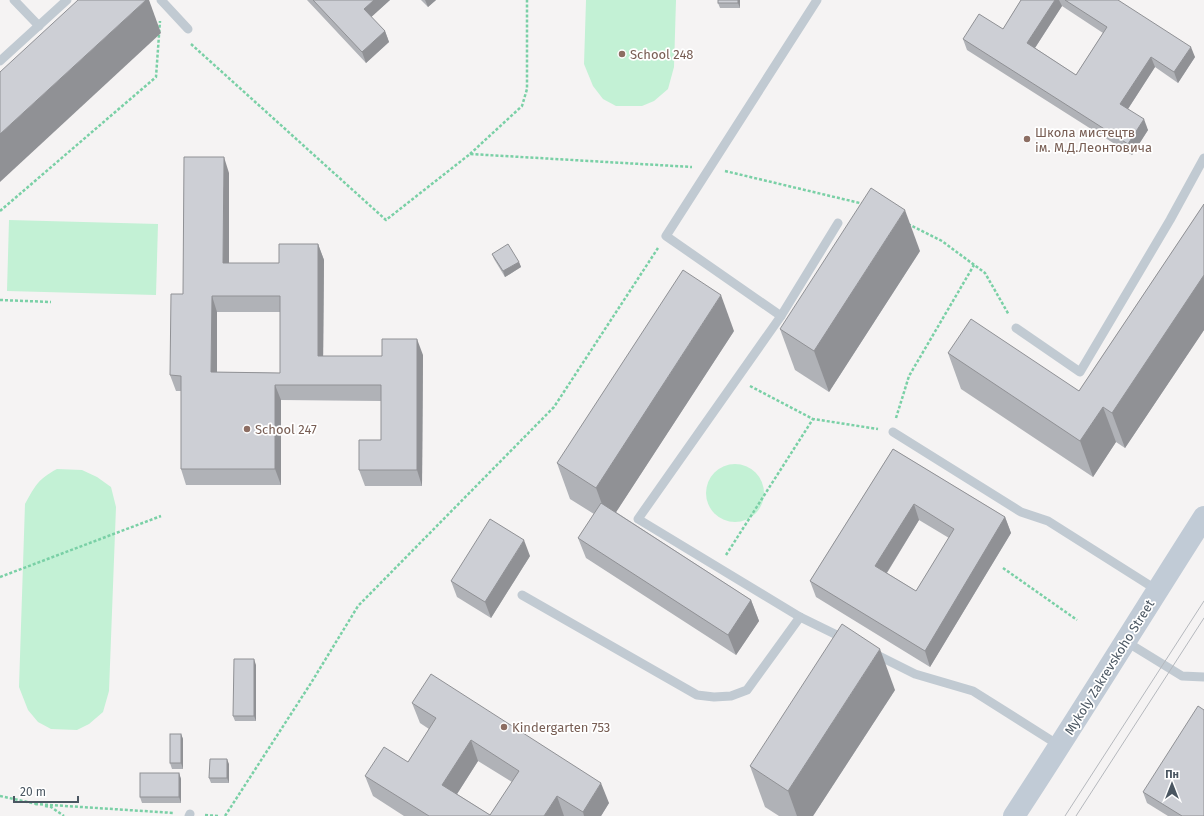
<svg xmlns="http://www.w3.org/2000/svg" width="1204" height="816" font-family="'Fira Sans',sans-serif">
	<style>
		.green { fill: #c3f1d5 }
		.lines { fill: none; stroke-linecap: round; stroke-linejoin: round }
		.path { stroke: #7ad0a6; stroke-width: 2.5; stroke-dasharray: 3 2; stroke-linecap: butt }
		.lane { stroke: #c1cad2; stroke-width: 9 }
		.secondary { stroke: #c1cbd6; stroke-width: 22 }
		.tram { stroke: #b5b8bd; stroke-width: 1 }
		.wall { fill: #b0b2b7; fill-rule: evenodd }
		.shaded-wall { fill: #909195 }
		.building { fill: #cdcfd5; stroke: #909195; fill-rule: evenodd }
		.education-dot { fill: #8d6e63; stroke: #fff; stroke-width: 1.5 }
		.labels { text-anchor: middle; stroke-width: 3.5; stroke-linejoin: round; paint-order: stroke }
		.education-label { font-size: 13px; fill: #785e54; stroke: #fff; text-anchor: start }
		.street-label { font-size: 13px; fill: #4a5661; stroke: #fff }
	</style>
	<rect width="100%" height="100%" fill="#f5f3f3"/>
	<g class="green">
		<polygon points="586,0 676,0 674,67 668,89 654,101 642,106 616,106 603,99 593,86 584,64"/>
		<polygon points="9,220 158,224 156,295 7,291"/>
		<circle cx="735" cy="493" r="29"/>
		<path d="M57 469 82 470 97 477 111 487 116 507 109 691 103 712 89 724 77 730 51 729 38 722 28 710 19 687 25 504C35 486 38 479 57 469Z"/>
	</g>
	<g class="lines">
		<g class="path">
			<polyline points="191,44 386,220 470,154 692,167"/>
			<polyline points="470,154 522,106 527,89 527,0"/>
			<polyline points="725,171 864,204"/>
			<polyline points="0,211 156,77 160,21"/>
			<polyline points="908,224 942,241 985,273 1009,315"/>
			<polyline points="0,300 51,302"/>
			<polyline points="750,386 813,419 878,429"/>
			<polyline points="896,418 909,376 974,265"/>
			<polyline points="726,555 813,419"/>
			<polyline points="1003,568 1077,620"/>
			<polyline points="0,577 161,516"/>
			<polyline points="0,796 37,804"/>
			<polyline points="35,804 174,813"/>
			<polyline points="45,806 51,807 64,816"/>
			<polyline points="205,815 218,816"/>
			<polyline points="225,816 311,683 358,606 554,407 658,248"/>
		</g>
		<g class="lane">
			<polyline points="14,0 39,26"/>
			<polyline points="161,0 188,29"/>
			<polyline points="0,61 67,0"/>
			<polyline points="838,223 781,316 638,519 800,617 845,639"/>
			<polyline points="781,316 666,236 817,0"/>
			<polyline points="1016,328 1080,372 1170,220 1204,158"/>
			<polyline points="893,432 1021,512 1048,521 1157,590"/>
			<polyline points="522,595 697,695 714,697 731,696 747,690 800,617"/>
			<polyline points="1125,641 1182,676 1204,677"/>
			<polyline points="873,653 915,674 973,691 1060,746"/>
			<polyline points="189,816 190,814"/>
		</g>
		<path class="secondary" d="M1014 816C1079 717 1140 617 1204 517"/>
		<g class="tram">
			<polyline points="1065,816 1204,601"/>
			<polyline points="1076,816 1204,618"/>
		</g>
	</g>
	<g class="wall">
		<polygon points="307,0 390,0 371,17 385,31 389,42 366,63"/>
		<polygon points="421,0 436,0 428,7"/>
		<polygon points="740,0 740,8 720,8 718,3"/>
		<path d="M1021 0H1118L1195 57 1178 83 1155 67 1128 109 1148 130 1132 155 967 50 963 39 1003 29ZM1062 6 1103 33 1076 75 1035 48Z"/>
		<path d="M229 173V263H279L318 244 324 260 323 356H382L423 355 422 486H365L359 470 381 440V401L281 400V485H186L181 469V391H176L170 375 183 294ZM217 312H280V373L217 372Z"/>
		<polygon points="1204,204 1204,330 1125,448 1116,442 1093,477 961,389 948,353 1079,391"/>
		<polygon points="920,251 829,392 795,370 780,329"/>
		<polygon points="492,254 519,262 521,267 505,277 494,259"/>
		<polygon points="734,331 616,512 751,600 759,621 736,655 586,558 578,538 594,514 570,499 557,463"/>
		<path d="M893 449 1005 517 1011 533 930 667 816 597 810 581ZM919 520 949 538 916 591 887 573Z"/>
		<polygon points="530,556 491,618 457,597 451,581"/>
		<polygon points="256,665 256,721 235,721 233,716"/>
		<polygon points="895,690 813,816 779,816 765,807 750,766"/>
		<path d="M412 703 609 803 601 816H404L373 796 365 776 408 762 429 729 420 723ZM478 761 512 782 490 815 457 794Z"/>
		<polygon points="181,734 183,739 183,769 172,769 170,763"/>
		<polygon points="229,764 229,783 211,783 209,778"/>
		<polygon points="179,773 181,779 181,803 142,803 140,797"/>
		<polygon points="1143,792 1204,816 1168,816 1147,803"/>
	</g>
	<g class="shaded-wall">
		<polygon points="146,0 149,0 161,33 0,182 0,134"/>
		<polygon points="374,0 390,0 368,20 364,9"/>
		<polygon points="425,0 436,0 428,7"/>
		<polygon points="738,0 740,0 740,8 738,3"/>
		<polygon points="1055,0 1059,0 1062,6 1031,54 1027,43"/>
		<polygon points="385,31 389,42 366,63 362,52"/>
		<polygon points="1191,47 1195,57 1178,83 1174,72"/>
		<polygon points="1151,57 1155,67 1124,115 1120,104"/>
		<polygon points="1144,119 1148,130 1132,155 1128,144"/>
		<polygon points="224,157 229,173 229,279 223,263"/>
		<polygon points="905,210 920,251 829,392 814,351"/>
		<polygon points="318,244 324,260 323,372 318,356"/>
		<polygon points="519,262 521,267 505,277 503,271"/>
		<polygon points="1204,275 1204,330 1125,448 1112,413"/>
		<polygon points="721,295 734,331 609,523 596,488"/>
		<polygon points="212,296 217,312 217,388 211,372"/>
		<polygon points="417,339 423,355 422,486 417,470"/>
		<polygon points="275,385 281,400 281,485 275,469"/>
		<polygon points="1103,407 1116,442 1093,477 1080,441"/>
		<polygon points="914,504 919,520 881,582 875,566"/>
		<polygon points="1005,517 1011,533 930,667 925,651"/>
		<polygon points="524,540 530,556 491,618 485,602"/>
		<polygon points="751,600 759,621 736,655 728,635"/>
		<polygon points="880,649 895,690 813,816 797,816 788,791"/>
		<polygon points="254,659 256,665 256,721 254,716"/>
		<polygon points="181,734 183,739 183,769 181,763"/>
		<polygon points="471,740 478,761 450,805 442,785"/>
		<polygon points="227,759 229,764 229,783 227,778"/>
		<polygon points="179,773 181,779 181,803 179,797"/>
		<polygon points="601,783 609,803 601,816 584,816 583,812"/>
		<polygon points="557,796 564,816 544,816"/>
	</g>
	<g class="building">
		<polygon points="78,0 146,0 0,134 0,72"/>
		<polygon points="313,0 374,0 364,9 385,31 362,52"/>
		<rect x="718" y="0" width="20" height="3"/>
		<polygon points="1021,0 1055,0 1027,43 1076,75 1107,27 1065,0 1118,0 1191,47 1174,72 1151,57 1120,104 1144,119 1128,144 963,39 979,14 1003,29"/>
		<path d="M184 157H224L223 263H279V244H318V356H382V339H417V470H359V440H381V385H275V469H181V376L170 375 171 294H183ZM212 296H280V373L211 372Z"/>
		<polygon points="871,188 905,210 814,351 780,329"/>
		<polygon points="1204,204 1204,275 1112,413 1103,407 1080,441 948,353 971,319 1079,391"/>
		<polygon points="508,244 519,262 503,271 492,254"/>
		<polygon points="683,270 721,295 596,488 557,463"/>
		<path d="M893 449 1005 517 925 651 810 581ZM914 504 954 529 916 591 875 566Z"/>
		<polygon points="601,503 751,600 728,635 578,538"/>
		<polygon points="490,519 524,540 485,602 451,581"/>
		<polygon points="842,624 880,649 788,791 750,766"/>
		<polygon points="234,659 254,659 254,716 233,716"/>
		<path d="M431 674 601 783 583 812 557 796 544 816H429L365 776 384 747 408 762 436 718 412 703ZM471 740 519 771 490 815 442 785Z"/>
		<polygon points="1198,706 1204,710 1204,816 1182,816 1143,792"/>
		<rect x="170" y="734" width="11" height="29"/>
		<polygon points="210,759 227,759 227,778 209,778"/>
		<rect x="140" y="773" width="39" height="24"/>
	</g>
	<g class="education-dot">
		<circle cx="622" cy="54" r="4"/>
		<circle cx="1027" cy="139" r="4"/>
		<circle cx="247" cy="429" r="4"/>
		<circle cx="504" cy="727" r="4"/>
	</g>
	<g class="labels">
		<g class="education-label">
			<text x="630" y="59">School 248</text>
			<text x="1035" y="137">Школа мистецтв<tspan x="1035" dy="15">ім. М.Д.Леонтовича</tspan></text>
			<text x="255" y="434">School 247</text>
			<text x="512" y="732">Kindergarten 753</text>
		</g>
		<g class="street-label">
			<text transform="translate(1109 667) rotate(-58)" y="5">Mykoly Zakrevskoho Street</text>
		</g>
	</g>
	<g transform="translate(1172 784)" stroke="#ffffff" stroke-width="3" paint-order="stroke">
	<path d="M0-3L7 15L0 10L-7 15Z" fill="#4a5661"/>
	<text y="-6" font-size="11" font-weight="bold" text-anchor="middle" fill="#4a5661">Пн</text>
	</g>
	<path d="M14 796v6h64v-6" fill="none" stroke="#4a5661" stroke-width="2"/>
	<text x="20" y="796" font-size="12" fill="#4a5661" stroke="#ffffff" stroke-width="3" paint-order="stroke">20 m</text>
</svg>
